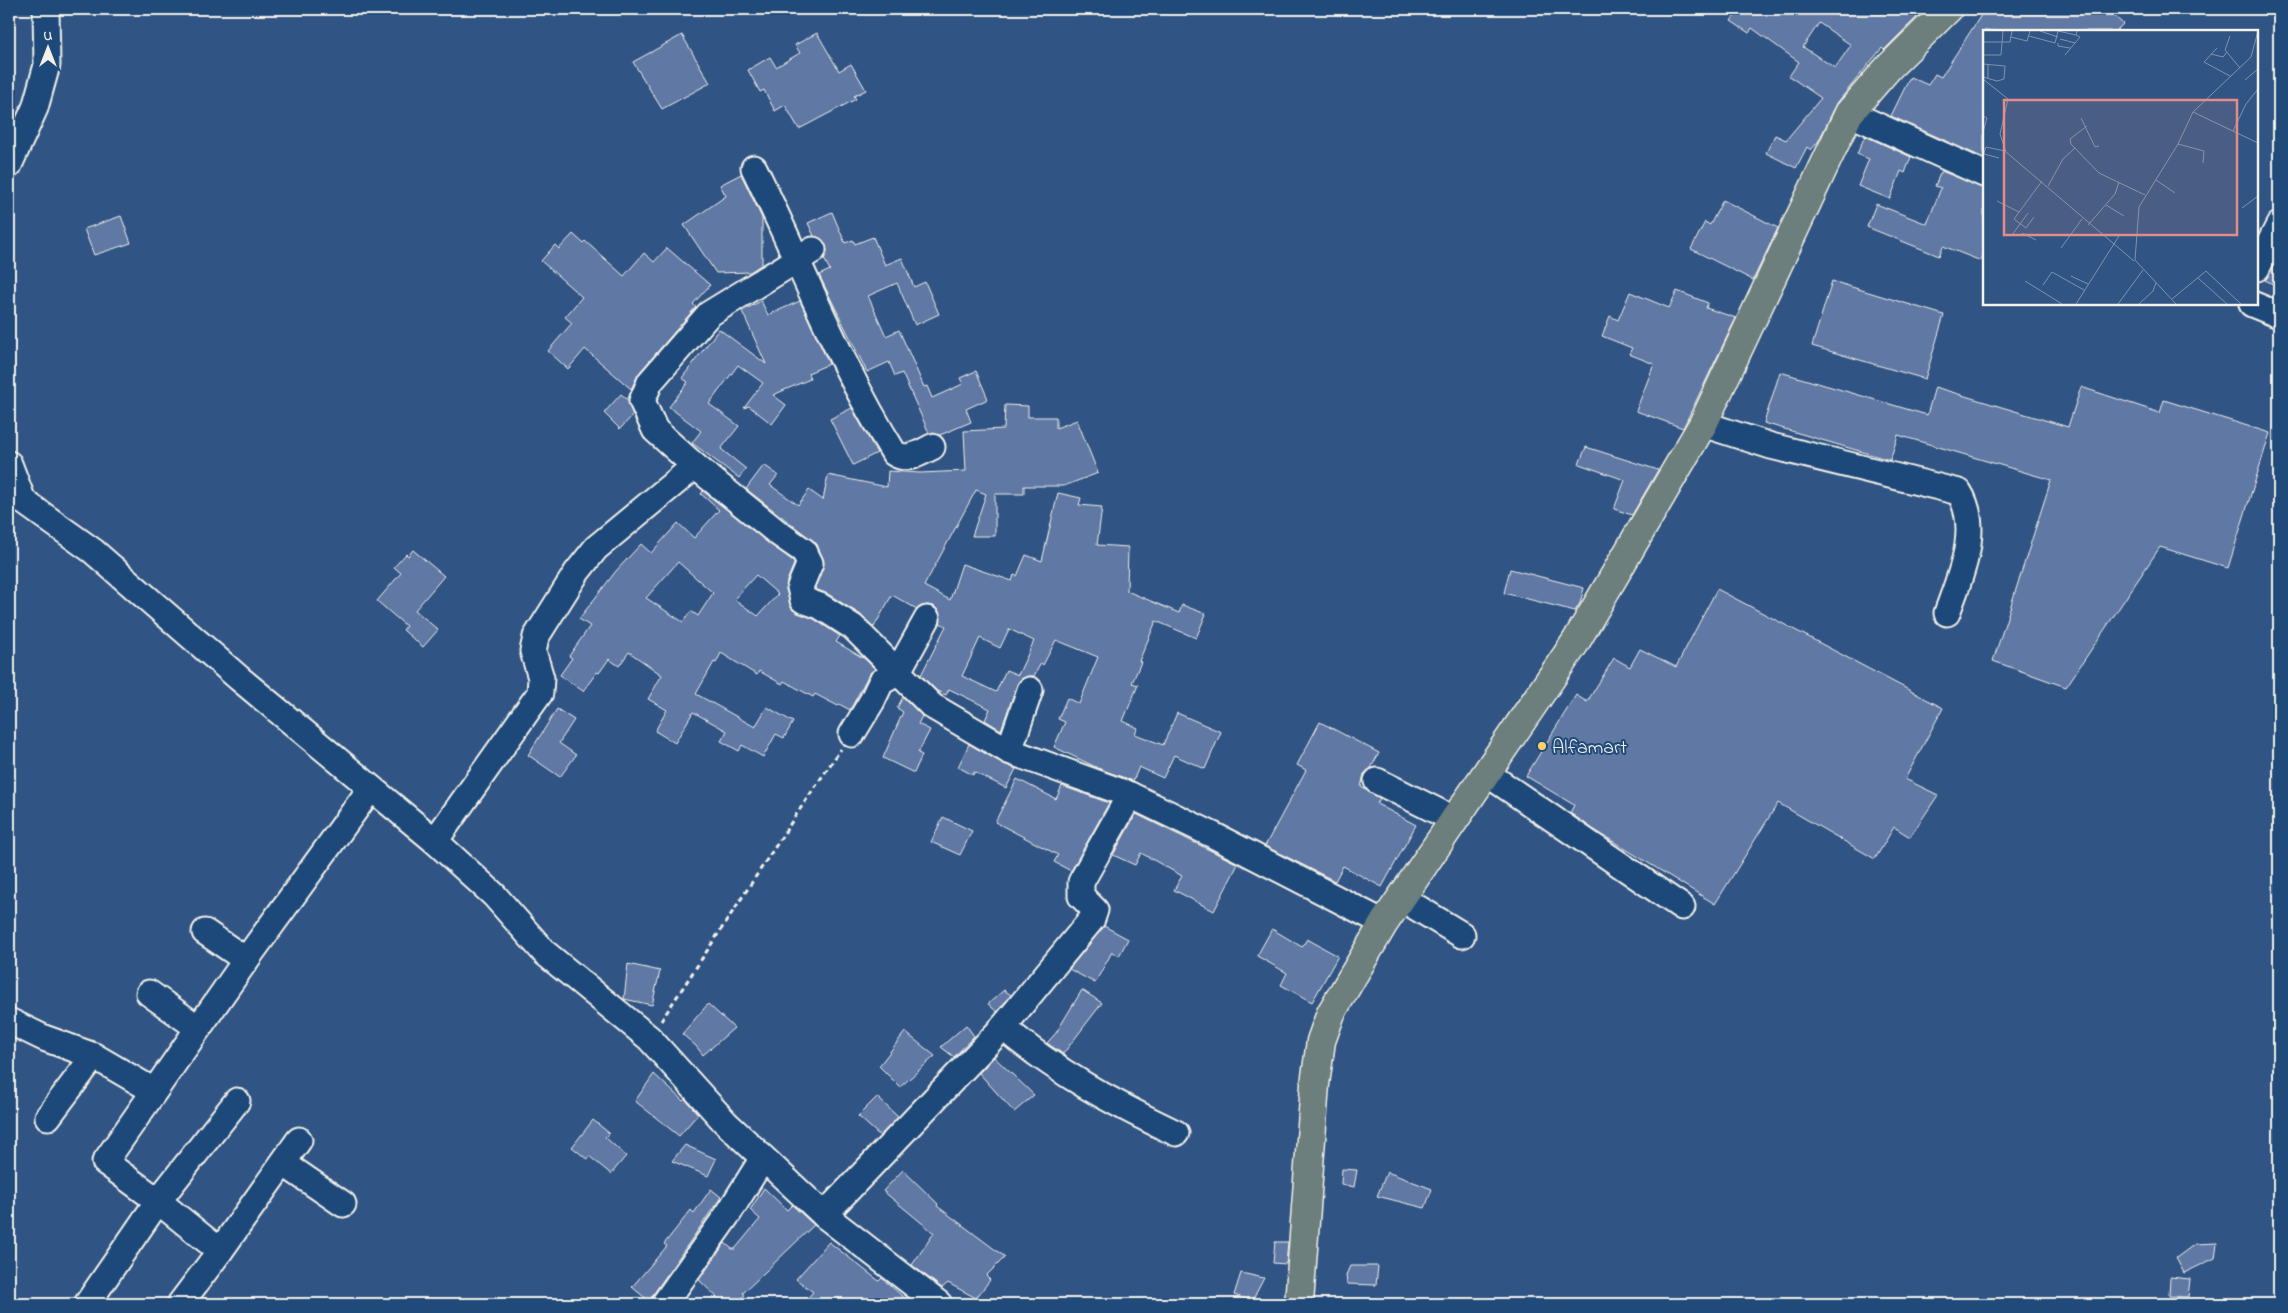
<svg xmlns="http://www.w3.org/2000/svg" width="2288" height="1313" font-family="'Indie Flower',sans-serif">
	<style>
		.building { fill: #5f78a4; stroke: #f4f1e8; fill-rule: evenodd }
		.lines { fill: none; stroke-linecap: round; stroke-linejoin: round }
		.minor-casing { stroke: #f4f1e8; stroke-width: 29 }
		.major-casing { stroke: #f4f1e8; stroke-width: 31 }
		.path { stroke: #f4f1e8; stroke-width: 3; stroke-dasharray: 5 4; stroke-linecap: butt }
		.minor { stroke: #1f4a7a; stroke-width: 25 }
		.major { stroke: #6c7f7c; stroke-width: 28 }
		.poi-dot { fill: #ffd166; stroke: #1f4a7a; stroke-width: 2 }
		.labels { text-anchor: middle; stroke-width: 4; stroke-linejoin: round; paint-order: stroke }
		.poi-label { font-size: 20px; fill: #f4f1e8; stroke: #1f4a7a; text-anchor: start }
		.inset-road { fill: none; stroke: #7e93ad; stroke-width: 1 }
		.view { fill: #e58c88; fill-opacity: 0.15; stroke: #e58c88; stroke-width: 2.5 }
		.inset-edge { fill: none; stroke: #f4f1e8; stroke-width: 2.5 }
	</style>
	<rect width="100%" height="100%" fill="#305585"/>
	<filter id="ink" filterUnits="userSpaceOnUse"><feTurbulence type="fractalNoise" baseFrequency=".02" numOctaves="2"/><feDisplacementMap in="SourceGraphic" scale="10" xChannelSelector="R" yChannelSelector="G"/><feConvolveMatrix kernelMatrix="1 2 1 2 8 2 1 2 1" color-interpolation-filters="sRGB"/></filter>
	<g filter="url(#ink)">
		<g class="building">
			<path d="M1739 9H1906L1918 16 1884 50 1882 48 1837 103 1818 142 1811 150 1807 147 1796 168 1766 153 1775 135 1786 140 1821 98 1789 76 1799 62 1752 28 1749 33 1731 21ZM1819 23 1851 45 1835 68 1803 47Z"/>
			<polygon points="1985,9 2107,9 2123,24 2116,31 1984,31 1984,158 1891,116 1910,77 1928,85 1935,74 1941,77"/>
			<polygon points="817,33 839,71 851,64 866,90 854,96 856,99 799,129 785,105 775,111 764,90 760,92 748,70 770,57 776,67 800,53 795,45"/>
			<polygon points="682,35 710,83 662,109 633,62"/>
			<polygon points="1865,136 1911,157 1905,173 1901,171 1890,199 1858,186 1869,159 1857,154"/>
			<polygon points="1941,171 1984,188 1984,253 1981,261 1943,246 1939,256 1867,227 1876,204 1927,224 1941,188 1935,186"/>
			<polygon points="741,174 762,218 762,264 750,272 716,273 684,225 726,196 720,185"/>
			<polygon points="1723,200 1778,228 1753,280 1691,249 1705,222 1710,225"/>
			<polygon points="832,212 845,243 853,240 855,244 873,237 885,265 902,258 914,287 925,282 939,314 915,325 897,283 868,296 886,336 899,330 924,387 927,386 932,398 963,384 960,378 976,371 988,399 966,409 971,422 940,435 929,433 902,373 895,376 889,362 867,372 819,275 830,270 824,259 827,250 825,243 820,238 814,236 808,223"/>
			<polygon points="121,216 131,243 94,255 84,229"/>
			<polygon points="573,234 583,243 585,241 624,276 644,253 654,262 667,248 710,285 693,304 696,307 639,373 631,389 585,349 568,369 548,351 572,323 565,317 582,297 541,261 555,245 559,249"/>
			<polygon points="2279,256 2279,287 2265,280"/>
			<polygon points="1832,281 1944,315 1925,379 1812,346"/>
			<polygon points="1677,291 1708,303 1706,308 1736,318 1683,428 1636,411 1654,364 1629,354 1632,348 1602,336 1610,316 1618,320 1630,292 1669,308"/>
			<polygon points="761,301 768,315 800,301 829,364 808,373 810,379 773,395 786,405 772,424 749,406 744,408 763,383 738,365 709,404 739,426 721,449 746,469 739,478 692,443 701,431 669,407 688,382 682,378 719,329 766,364 742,311"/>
			<polygon points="1780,372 1927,415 1935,387 2068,427 2081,387 2160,413 2164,400 2270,433 2228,568 2160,547 2066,687 1993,661 2051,480 1898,435 1890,460 1764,423"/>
			<polygon points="621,394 628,400 633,415 620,429 604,413"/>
			<path d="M1005 405 1028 406V417H1056V428L1077 420 1098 473 1064 486H1024V494H995V536H972L986 494 976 490 924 586 950 600 962 564 1012 581 1014 575 1017 576 1026 555 1042 561 1058 493 1081 498 1079 505 1102 507 1097 545 1128 547 1127 591 1179 613 1182 605 1206 614 1196 638 1156 621 1139 661 1141 662 1132 683 1138 685 1123 721 1138 728 1135 734 1163 745 1177 713 1221 732 1205 769 1174 755 1163 778 1139 767 1133 781 1100 769 1054 747 1065 722 1058 719 1067 698 1079 704 1098 657 1056 640 1043 665 1041 663 1034 676H1027L1020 680 1017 685 1001 730 985 720 990 709 949 689 946 695 937 691 921 675 946 626 940 623 939 611 934 606 927 605 917 609 892 595 874 627 861 615 828 594 815 589 824 563 817 544 746 489 764 465 778 475 770 485 798 505 809 490 823 500 828 475 887 487 888 471 920 473 966 471 964 431 1004 429ZM1009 629 1034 641 1018 675 1006 670 996 692 962 676 980 638 1000 648Z"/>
			<polygon points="852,408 877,453 853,465 830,419"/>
			<polygon points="1586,447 1658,470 1632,515 1614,509 1625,480 1579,464"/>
			<path d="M703 491 793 561 794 564 787 581 786 590 793 610 814 619 840 636 836 642 865 659 875 669 868 676 850 710 839 704 838 706 815 694 813 697 784 681 782 684 759 671 757 675 721 653 716 663 714 662 696 694 755 727 767 707 793 722 784 738 776 734 763 757 742 745 739 751 721 741 727 731 693 712 675 743 655 731 667 710 648 699 662 675 629 652 619 666 609 659 599 673 597 672 583 691 560 675 572 658 569 656 590 626 579 619 616 571 641 544 651 553 678 523 694 538 719 510 701 494ZM678 562 713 593 698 616 691 611 683 622 646 598ZM756 575 778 594 758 616 734 599Z"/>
			<polygon points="413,550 444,576 415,610 438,630 423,647 403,630 406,626 377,601 401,573 394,567 406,554 408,556"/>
			<polygon points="1510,569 1584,588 1580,603 1575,611 1504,593"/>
			<polygon points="1717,589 1943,708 1905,779 1938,795 1910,837 1894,827 1875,859 1778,803 1715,904 1593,829 1570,813 1574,805 1526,776 1576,695 1587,702 1614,658 1630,667 1640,649 1676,667"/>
			<polygon points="903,697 922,716 918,724 930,730 918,753 922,755 914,773 883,758 903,712 897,708"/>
			<polygon points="557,709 574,720 559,743 576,755 560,777 528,755"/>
			<polygon points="1320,722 1379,753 1371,768 1364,774 1361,787 1380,798 1377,804 1416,825 1382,887 1343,866 1335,881 1265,846 1306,770 1297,765"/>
			<polygon points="969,744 1002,763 1016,769 1006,788 974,772 973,775 958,767"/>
			<polygon points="1017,779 1056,799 1062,786 1109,803 1071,871 1054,862 1058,855 995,822"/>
			<polygon points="1136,814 1238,864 1214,911 1174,890 1182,876 1141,853 1135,865 1113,855"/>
			<polygon points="943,817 972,831 960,855 931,842"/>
			<polygon points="1104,926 1128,939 1119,956 1112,952 1095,983 1069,969"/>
			<polygon points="1272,929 1302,947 1307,939 1338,956 1312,1002 1281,985 1287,973 1257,956"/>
			<polygon points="628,964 660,971 652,1005 624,999"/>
			<polygon points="1004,990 1011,995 997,1012 988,1004"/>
			<polygon points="1082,990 1102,1003 1063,1054 1047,1043 1056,1033"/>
			<polygon points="708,1004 734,1028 703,1055 696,1046 682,1034"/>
			<polygon points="966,1025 974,1036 954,1057 941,1047"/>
			<polygon points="905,1032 935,1056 900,1087 879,1066"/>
			<polygon points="994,1057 1034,1095 1014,1112 979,1073"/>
			<polygon points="654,1074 683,1101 685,1099 698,1114 679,1136 635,1101"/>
			<polygon points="877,1097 898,1117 880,1136 858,1116"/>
			<polygon points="593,1120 609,1133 605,1137 626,1156 611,1174 589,1156 587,1159 572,1147"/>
			<polygon points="685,1145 716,1159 708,1176 672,1161"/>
			<polygon points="1342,1169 1357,1170 1354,1187 1341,1184"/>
			<polygon points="903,1170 938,1204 937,1206 1005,1257 986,1276 990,1280 976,1298 948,1283 942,1288 912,1265 934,1233 883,1191"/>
			<polygon points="1387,1172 1432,1189 1425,1208 1377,1196"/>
			<polygon points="764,1188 787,1210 792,1205 814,1225 743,1293 745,1295 735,1304 724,1304 699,1280 725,1243 732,1249 735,1249 760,1219 750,1210"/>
			<polygon points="711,1189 721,1197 652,1296 650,1302 632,1287 667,1246 664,1244 691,1210 694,1213"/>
			<polygon points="829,1242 879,1281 882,1278 911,1304 802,1304 813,1292 796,1279"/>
			<polygon points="1275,1242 1288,1242 1286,1264 1273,1263"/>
			<polygon points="2217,1243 2215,1258 2184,1273 2176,1258 2195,1244"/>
			<polygon points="1350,1266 1378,1266 1376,1285 1347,1284 1346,1275"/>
			<polygon points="1241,1273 1264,1278 1252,1301 1234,1295"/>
			<polygon points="2170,1277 2190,1279 2188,1297 2169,1296"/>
		</g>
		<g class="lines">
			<defs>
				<g id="minor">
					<polyline points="1849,113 1984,174"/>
					<polyline points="9,165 35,108 47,65 46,9"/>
					<path d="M754 168C801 263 838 363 894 453 907 462 920 453 932 447"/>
					<polyline points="813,250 709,314 650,382 642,401 655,430 695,466 778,533 804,551 810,563 800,587 803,600 820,606 853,627 932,706 1009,751 1130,795 1213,835 1384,923"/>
					<polyline points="2257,268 2279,225"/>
					<polyline points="2252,304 2279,315"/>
					<path d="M1703 424 1771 446 1959 492C1982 529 1960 576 1947 613"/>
					<polyline points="9,464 23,501 93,551 240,679 435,841 494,895 545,953 649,1038 725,1122 824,1215 939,1304"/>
					<polyline points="852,734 872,701 881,682 897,673 927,619"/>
					<polyline points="1009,751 1030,690"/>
					<polyline points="1486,773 1682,907"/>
					<polyline points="1377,781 1455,820"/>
					<polyline points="435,841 540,693 541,678 533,651 536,637 577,572 596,548 695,466"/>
					<polyline points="1401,898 1462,935"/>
					<polyline points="205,932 246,960"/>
					<polyline points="149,993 198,1028"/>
					<polyline points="9,1021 44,1038 94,1056 154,1091"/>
					<path d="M1003 1027C1055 1072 1115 1104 1176 1133"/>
					<polyline points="48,1117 94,1056"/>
					<polyline points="299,1140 220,1251 158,1201 105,1162 246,960 371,788"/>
					<polyline points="283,1163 343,1204"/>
					<polyline points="824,1215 1003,1027 1092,919 1095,910 1081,896 1081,882 1130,795"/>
					<polyline points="87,1304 158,1201 237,1101"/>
					<polyline points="180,1304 220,1251"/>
					<polyline points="664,1304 728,1214 763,1158"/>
				</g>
				<polyline id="major" points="1299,1304 1315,1084 1321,1041 1331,1013 1384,923 1575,643 1703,424 1849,113 1888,68 1948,9"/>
			</defs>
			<use href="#minor" class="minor-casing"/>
			<use href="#major" class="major-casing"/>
			<polyline class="path" points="661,1021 800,809 841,749"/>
			<use href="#minor" class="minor"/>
			<use href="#major" class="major"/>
		</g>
	</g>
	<circle class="poi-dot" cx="1542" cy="746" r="5"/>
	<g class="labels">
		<g class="poi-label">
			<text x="1552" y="753">Alfamart</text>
		</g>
	</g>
	<g transform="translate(1983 30)">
		<rect width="275" height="275" fill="#305585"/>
		<path class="inset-road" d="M57 1 75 7M75 1 93 5M46 6 72 13 75 1M247 6 242 20 257 38M28 7 44 11 47 1M77 9 92 13M0 12H27L29 1M75 13V16L87 18M234 18 221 32 247 46M228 24 240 27 244 22M0 25H18L20 1M82 25 97 7 93 5 94 1M0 34 22 36 21 49 14 51 0 47M0 49 25 69 17 104 23 122 151 231M5 49V34M262 50 275 39M210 82 275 113M0 86 4 88 0 102M98 88 112 117 116 116M104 96 87 109 88 114 116 143 162 165M250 101 263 74 275 59M195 114 221 121 220 133M1 124 16 128M0 126 3 117 22 121M173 150 192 163M65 156 80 129 92 118M14 171 36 182M123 175 141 186M259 178 275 166M51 187 43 198 31 189 59 151M105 195 132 164 136 152M39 203 53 210M29 205 45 183M78 218 99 189M88 246 105 254M215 248 244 274M42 251 79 274M60 255 69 242 101 260M189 269 223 241 258 274M93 274 136 206M135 274 160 240M156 274 170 261 173 253M193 274 152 230 156 177 195 114 210 82 268 27 275 1"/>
		<path class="view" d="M21 70H254V205H21Z"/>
		<rect width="275" height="275" class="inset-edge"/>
	</g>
	<rect width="2288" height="1313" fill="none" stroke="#1f4a7a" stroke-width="30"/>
	<rect x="15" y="15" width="2258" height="1283" fill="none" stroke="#f4f1e8" stroke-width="2" filter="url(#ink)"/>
	<g transform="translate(48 48)" stroke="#1f4a7a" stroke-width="4" paint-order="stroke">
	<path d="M0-4L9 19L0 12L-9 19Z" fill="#f4f1e8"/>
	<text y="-8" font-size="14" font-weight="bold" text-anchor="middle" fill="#f4f1e8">U</text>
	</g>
</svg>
